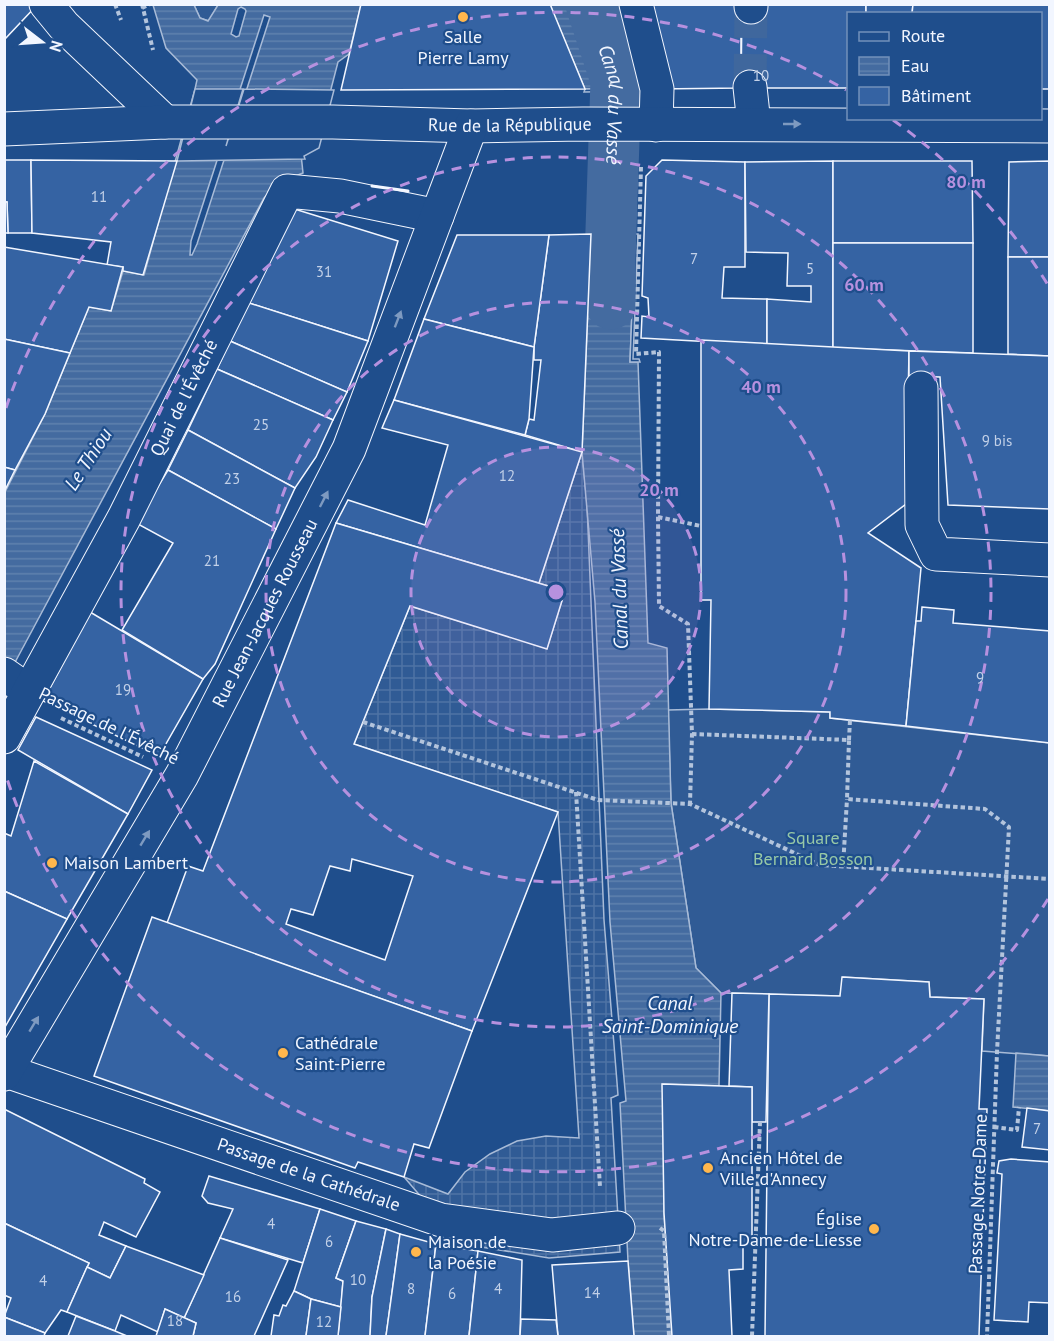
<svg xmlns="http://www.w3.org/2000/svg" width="1054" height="1341" font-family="'PT Sans',sans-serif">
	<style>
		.built { fill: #305b95; stroke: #a8bbd7; stroke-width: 1.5 }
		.plaza { fill: url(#plaza-grid); stroke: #a8bbd7; stroke-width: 1.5 }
		.water { fill: url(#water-rules); stroke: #a8bbd7; stroke-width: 1.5; fill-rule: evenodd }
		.pier { fill: #1f4e8c; stroke: #a8bbd7; stroke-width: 1.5 }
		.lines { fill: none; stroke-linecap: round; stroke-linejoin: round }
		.canal { stroke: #446ba0; stroke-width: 51 }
		.building { fill: #3563a3; stroke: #f2f6ff; stroke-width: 1.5; fill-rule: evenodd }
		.minor-tunnel { stroke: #3f679d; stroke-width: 33; stroke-dasharray: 33 16; stroke-linecap: butt }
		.minor-casing { stroke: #f2f6ff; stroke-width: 35 }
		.path { stroke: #b3c4dc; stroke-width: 4; stroke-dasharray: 4.5 3; stroke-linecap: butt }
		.minor { stroke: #1f4e8c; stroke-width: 33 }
		.wall { stroke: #f2f6ff; stroke-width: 3 }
		.oneway { fill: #7e9ac0 }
		.ring { fill: none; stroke: #b691df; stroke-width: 3; stroke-dasharray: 10 8 }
		.poi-dot { fill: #ffb74d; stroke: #1f4e8c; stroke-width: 2 }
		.labels { text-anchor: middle; stroke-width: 4.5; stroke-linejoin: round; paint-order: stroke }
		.number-label { font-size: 15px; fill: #c3d1e8 }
		.poi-label { font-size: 18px; fill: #f2f6ff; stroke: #1f4e8c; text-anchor: start }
		.street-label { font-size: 18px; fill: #f2f6ff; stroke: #1f4e8c }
		.park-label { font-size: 18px; fill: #97c8a6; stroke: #1f4e8c }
		.water-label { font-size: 20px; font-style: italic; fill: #f2f6ff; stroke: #1f4e8c }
		.centre { fill: #b691df; stroke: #1f4e8c; stroke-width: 3 }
		.ring-label { font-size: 18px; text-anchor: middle; font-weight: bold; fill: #b691df; stroke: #1f4e8c; stroke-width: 4.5; stroke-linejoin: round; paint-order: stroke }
	</style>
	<defs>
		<pattern id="plaza-grid" width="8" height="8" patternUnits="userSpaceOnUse" patternTransform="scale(1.5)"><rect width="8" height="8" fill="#305b95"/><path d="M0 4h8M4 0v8" fill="none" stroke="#4e73a5"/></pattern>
		<pattern id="water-rules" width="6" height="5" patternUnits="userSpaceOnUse" patternTransform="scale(1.5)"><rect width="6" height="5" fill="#446ba0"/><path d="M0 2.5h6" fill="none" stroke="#5f81ae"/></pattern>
	</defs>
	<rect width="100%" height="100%" fill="#1f4e8c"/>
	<g class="built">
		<polygon points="194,5 218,5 209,21 200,18"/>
		<polygon points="709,709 830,712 830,718 1049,743 1049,1056 982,1051 984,999 930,997 929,982 843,977 840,996 721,993 696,968 671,803 668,710"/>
	</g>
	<polygon class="plaza" points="582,452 587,504 604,920 618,1095 611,1098 620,1252 549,1258 439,1240 441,1220 404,1177 448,1194 465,1172 490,1154 517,1141 546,1136 579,1138 558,812 354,744 410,606 547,648 565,591 539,583"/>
	<g class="water">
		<path d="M153 5H194L200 18 208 21 218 5H361L349 54 338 62 316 147 301 154 303 173C287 179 275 185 264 198L5 681V492L45 414 89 307 111 311 123 271 144 275 195 89 197 80 166 48ZM241 7 245 9 246 11 239 36 236 37 231 34 238 9ZM264 15 270 17 197 244 192 255H190L191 241Z"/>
		<polygon points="550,5 627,5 651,88 585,89"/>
		<polygon points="591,234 635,234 630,362 638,362 648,643 667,648 671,803 696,968 721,993 719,1086 663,1084 664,1213 672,1336 634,1336 628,1261 620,1103 626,1101 610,922 595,602 582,452"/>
		<polygon points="1016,1053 1049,1056 1049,1111 1013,1107"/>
	</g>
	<g class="pier">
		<polygon points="651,88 651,91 584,92 585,89"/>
		<polygon points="195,89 243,89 226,146 244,89 334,90 319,148 304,156 305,159 177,161"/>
		<polygon points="591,231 635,231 635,234 638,234 633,359 639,359 640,362 630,362 635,235 591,234"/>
	</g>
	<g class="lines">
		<path class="canal" id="s1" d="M591 4 616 80 610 260 611 304"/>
	</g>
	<g class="building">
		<polygon points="4,4 38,4 4,40"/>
		<polygon points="361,4 550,4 585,89 341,90"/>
		<polygon points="628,4 741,4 741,88 657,89"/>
		<polygon points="765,4 866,4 866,14 848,14 848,88 741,88 742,8"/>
		<polygon points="866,4 913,4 912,14 866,14"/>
		<polygon points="913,4 1050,4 1050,89 1040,89 1040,14 912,14"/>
		<polygon points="4,160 31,160 32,233 8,233 7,202 4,202"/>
		<polygon points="31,160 177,161 143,275 123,271 123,267 107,265 111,242 32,233"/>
		<polygon points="662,160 745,162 745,267 724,267 722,298 767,299 767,345 641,338 642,316 649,317 648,298 642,296 646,176"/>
		<polygon points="833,161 833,348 767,345 767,299 811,302 811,286 787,286 788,253 746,252 745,162"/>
		<polygon points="833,161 972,161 973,243 833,243"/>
		<polygon points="1050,161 1050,257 1008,257 1009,162"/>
		<polygon points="4,202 7,202 8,233 4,233"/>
		<polygon points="288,207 398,241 368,341 246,302"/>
		<polygon points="591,234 582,452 525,435 529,419 534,420 541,360 534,360 534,347 549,235"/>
		<polygon points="457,235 549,235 534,347 424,319"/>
		<polygon points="833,243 973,243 973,353 833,348"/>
		<polygon points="4,247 123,267 111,311 89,307 70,353 4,339"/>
		<polygon points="1008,257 1050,257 1050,356 1008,354"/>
		<polygon points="246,302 368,341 347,392 230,341"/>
		<polygon points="424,319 534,347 529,419 525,435 394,400"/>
		<polygon points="4,339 70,353 45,414 15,470 4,467"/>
		<polygon points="701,340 909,351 906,504 868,533 921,568 906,726 830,718 830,712 709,709 711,600 701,600"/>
		<polygon points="230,341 347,392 333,420 217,369"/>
		<polygon points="909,351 1050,356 1050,509 948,505 940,377 909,376"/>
		<polygon points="217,369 333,420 316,457 295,488 188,430"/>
		<polygon points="394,400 582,452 539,583 336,523 348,500 425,525 448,445 382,428"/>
		<polygon points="188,430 295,488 276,529 168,470"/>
		<polygon points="4,467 15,470 4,492"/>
		<polygon points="168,470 276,529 215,664 203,679 122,630 173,543 136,523"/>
		<path d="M336 523 565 591 547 649 410 606 354 744 558 812 472 1031 167 923 188 866 203 871ZM352 859 413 876 385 960 286 924 291 909 313 915 330 866 350 871Z"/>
		<polygon points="922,607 954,610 953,623 1050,631 1050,743 906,726 916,621 921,621"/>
		<polygon points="90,612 203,679 159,756 43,701"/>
		<polygon points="36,717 152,770 128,814 18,750"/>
		<polygon points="34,761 128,814 67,919 4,891 4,833 11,836"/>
		<polygon points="4,891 67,919 5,1027 4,1027"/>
		<polygon points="152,917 472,1031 429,1148 414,1144 404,1177 358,1162 355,1168 94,1076"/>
		<polygon points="842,977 929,982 930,997 984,999 979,1109 987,1109 979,1336 765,1336 769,994 840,996"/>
		<polygon points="732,993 769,994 766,1122 752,1122 752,1087 729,1086"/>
		<polygon points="662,1084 752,1087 752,1244 743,1244 743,1269 729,1270 732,1336 672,1336 664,1213"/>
		<polygon points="1027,1108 1050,1111 1050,1150 1022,1147"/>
		<polygon points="4,1109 145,1179 144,1183 160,1192 136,1237 104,1222 99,1235 126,1246 110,1278 87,1267 89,1263 4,1223"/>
		<polygon points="1011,1159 1050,1162 1050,1303 1029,1302 1028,1322 994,1320 1002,1174 997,1173 999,1161"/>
		<polygon points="209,1176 320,1209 303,1263 220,1238 233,1209 208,1203 202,1196"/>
		<polygon points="320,1209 356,1221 336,1278 343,1281 341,1307 311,1299 294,1291"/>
		<polygon points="356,1221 386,1229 372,1297 370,1336 338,1336 343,1281 336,1278"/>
		<polygon points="4,1223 89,1263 67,1312 61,1310 45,1333 4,1317 11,1298 4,1295"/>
		<polygon points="386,1229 400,1234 386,1336 370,1336 372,1297"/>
		<polygon points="400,1234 436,1244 425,1336 386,1336"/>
		<polygon points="220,1238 288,1260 254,1336 193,1336 196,1323 184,1318"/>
		<polygon points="436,1244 478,1251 469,1336 425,1336"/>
		<polygon points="126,1246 204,1275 184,1318 165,1309 158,1332 121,1315 115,1331 67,1312 87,1267 110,1278"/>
		<polygon points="478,1251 522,1260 520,1336 469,1336"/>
		<polygon points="628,1261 634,1336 558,1336 552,1265"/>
		<polygon points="294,1291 311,1299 306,1336 271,1336 274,1315 279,1316 283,1305 286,1306"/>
		<polygon points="311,1299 341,1307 338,1336 306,1336"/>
		<polygon points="165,1309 196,1323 193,1336 156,1336"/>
		<polygon points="76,1316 115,1331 127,1336 68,1336"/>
		<polygon points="4,1317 45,1333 44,1336 4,1336"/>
		<polygon points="521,1319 556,1320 558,1336 520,1336"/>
	</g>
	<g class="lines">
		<polyline class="minor-tunnel" points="750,87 751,7"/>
		<defs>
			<g id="minor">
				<polyline points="46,4 64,26 165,122"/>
				<polyline points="636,4 657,89 656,125"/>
				<polyline points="751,7 751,4"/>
				<polyline points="750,87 754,124"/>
				<path id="s2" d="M4 129 165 122H333L471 126 583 124 1050 126"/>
				<polyline points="921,388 922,525 936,554 1050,560"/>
				<polyline points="4,674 14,681"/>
				<path id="s3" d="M4 737 124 518 287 191 340 196 437 216"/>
				<path id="s4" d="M6 1071 441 1220 552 1235 618 1228"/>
				<path id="s5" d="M4 1074 182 775 349 449 471 126"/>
			</g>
		</defs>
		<use href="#minor" class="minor-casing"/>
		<g class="path">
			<polyline points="115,4 121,20"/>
			<polyline points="142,4 153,50"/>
			<polyline points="142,8 150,4"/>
			<polyline points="641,167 636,354 659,352 658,517 659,606 688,624 692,734 690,804"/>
			<polyline points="658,517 701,526"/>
			<polyline points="61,718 143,757"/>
			<polyline points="363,722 598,800 690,804 820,865 1050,879"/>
			<polyline points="692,734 849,740 847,799 985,809 1009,827 997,1052 987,1336"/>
			<polyline points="849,740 850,720"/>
			<polyline points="576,792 600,1187"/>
			<polyline points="843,867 847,799"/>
			<polyline points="994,1127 1017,1130 1019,1107"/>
			<polyline points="660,1228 664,1231 669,1336"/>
			<polyline points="752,1336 760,1122"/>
		</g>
		<use href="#minor" class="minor"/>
		<polyline class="wall" points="372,186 408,191"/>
	</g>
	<defs><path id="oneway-solid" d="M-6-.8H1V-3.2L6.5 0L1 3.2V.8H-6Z" transform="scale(1.5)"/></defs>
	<g class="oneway">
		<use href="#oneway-solid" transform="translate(792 124)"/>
		<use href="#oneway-solid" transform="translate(398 319) rotate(-69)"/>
		<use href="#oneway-solid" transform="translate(324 499) rotate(-63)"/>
		<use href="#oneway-solid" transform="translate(145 838) rotate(-59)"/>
		<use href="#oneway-solid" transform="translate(34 1024) rotate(-59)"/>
	</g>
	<circle cx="556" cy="592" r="145" fill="#b691df" fill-opacity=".12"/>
	<g class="ring">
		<circle cx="556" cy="592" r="145"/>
		<circle cx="556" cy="592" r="290"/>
		<circle cx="556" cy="592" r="435"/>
		<path d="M1048 899A580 580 0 0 1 6 776M6 408A580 580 0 0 1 846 90M893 120A580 580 0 0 1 1048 285"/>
	</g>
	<g class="poi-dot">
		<circle cx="463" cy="17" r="6"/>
		<circle cx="52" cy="863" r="6"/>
		<circle cx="283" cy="1053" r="6"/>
		<circle cx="708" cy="1168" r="6"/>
		<circle cx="874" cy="1229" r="6"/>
		<circle cx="416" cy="1252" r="6"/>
	</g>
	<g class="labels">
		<g class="number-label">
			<text x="761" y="81">10</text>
			<text x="99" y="202">11</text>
			<text x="694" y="264">7</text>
			<text x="810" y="274">5</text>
			<text x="324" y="277">31</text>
			<text x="261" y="430">25</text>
			<text x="997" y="446">9 bis</text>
			<text x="507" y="481">12</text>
			<text x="232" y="484">23</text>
			<text x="212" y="566">21</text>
			<text x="980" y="683">9</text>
			<text x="123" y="695">19</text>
			<text x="1037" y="1134">7</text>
			<text x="271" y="1229">4</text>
			<text x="329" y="1247">6</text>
			<text x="358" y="1285">10</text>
			<text x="43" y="1286">4</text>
			<text x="411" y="1294">8</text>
			<text x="498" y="1294">4</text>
			<text x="592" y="1298">14</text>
			<text x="452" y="1299">6</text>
			<text x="233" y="1302">16</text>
			<text x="175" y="1326">18</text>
			<text x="324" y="1327">12</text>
		</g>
		<g class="poi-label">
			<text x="463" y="43" text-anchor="middle">Salle<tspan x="463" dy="21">Pierre Lamy</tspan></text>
			<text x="64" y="869">Maison Lambert</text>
			<text x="295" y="1049">Cathédrale<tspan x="295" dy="21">Saint-Pierre</tspan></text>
			<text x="720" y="1164">Ancien Hôtel de<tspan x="720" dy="21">Ville d'Annecy</tspan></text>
			<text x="862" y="1225" text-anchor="end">Église<tspan x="862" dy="21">Notre-Dame-de-Liesse</tspan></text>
			<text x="428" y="1248">Maison de<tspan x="428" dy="21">la Poésie</tspan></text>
		</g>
		<g class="street-label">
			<text dy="6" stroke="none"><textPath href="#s2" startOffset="506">Rue de la République</textPath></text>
			<text dy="6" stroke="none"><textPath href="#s3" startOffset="384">Quai de l'Évêché</textPath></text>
			<text dy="6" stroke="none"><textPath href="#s5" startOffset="530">Rue Jean-Jacques Rousseau</textPath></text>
			<text transform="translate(109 726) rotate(26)" y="6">Passage de l'Évêché</text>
			<text dy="6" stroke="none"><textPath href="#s4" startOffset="320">Passage de la Cathédrale</textPath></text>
			<text transform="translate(978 1194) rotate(-88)" y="6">Passage Notre-Dame</text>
		</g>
		<g class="park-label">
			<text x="813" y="844">Square<tspan x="813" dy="21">Bernard Bosson</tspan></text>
		</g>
		<g class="water-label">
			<text dy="7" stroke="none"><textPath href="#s1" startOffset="104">Canal du Vassé</textPath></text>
			<text transform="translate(88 459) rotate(-57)" y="7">Le Thiou</text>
			<text transform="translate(619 589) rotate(-92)" y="7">Canal du Vassé</text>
			<text x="670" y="1010">Canal<tspan x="670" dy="23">Saint-Dominique</tspan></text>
		</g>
	</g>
	<circle cx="556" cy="592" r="9" class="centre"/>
	<g class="ring-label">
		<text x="966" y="188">80 m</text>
		<text x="864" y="291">60 m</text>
		<text x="761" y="393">40 m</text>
		<text x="659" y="496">20 m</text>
	</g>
	<rect width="1054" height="1341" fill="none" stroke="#f2f6ff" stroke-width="12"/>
	<rect x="847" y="12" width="195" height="108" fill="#1f4e8c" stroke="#7391ba" stroke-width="1.5"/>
	<rect x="859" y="32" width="30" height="9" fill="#1f4e8c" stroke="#7391ba" stroke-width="1.5"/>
	<text x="901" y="42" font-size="18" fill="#f2f6ff">Route</text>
	<rect x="859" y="57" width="30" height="18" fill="url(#water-rules)" stroke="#7391ba" stroke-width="1.5"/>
	<text x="901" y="72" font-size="18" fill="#f2f6ff">Eau</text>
	<rect x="859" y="87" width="30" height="18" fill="#3563a3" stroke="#7391ba" stroke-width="1.5"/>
	<text x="901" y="102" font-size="18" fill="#f2f6ff">Bâtiment</text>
	<g transform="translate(42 42) rotate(107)" stroke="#1f4e8c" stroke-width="4.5" paint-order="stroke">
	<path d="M0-4.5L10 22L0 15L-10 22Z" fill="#f2f6ff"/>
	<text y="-9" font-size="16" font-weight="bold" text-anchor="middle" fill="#f2f6ff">N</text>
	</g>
</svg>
